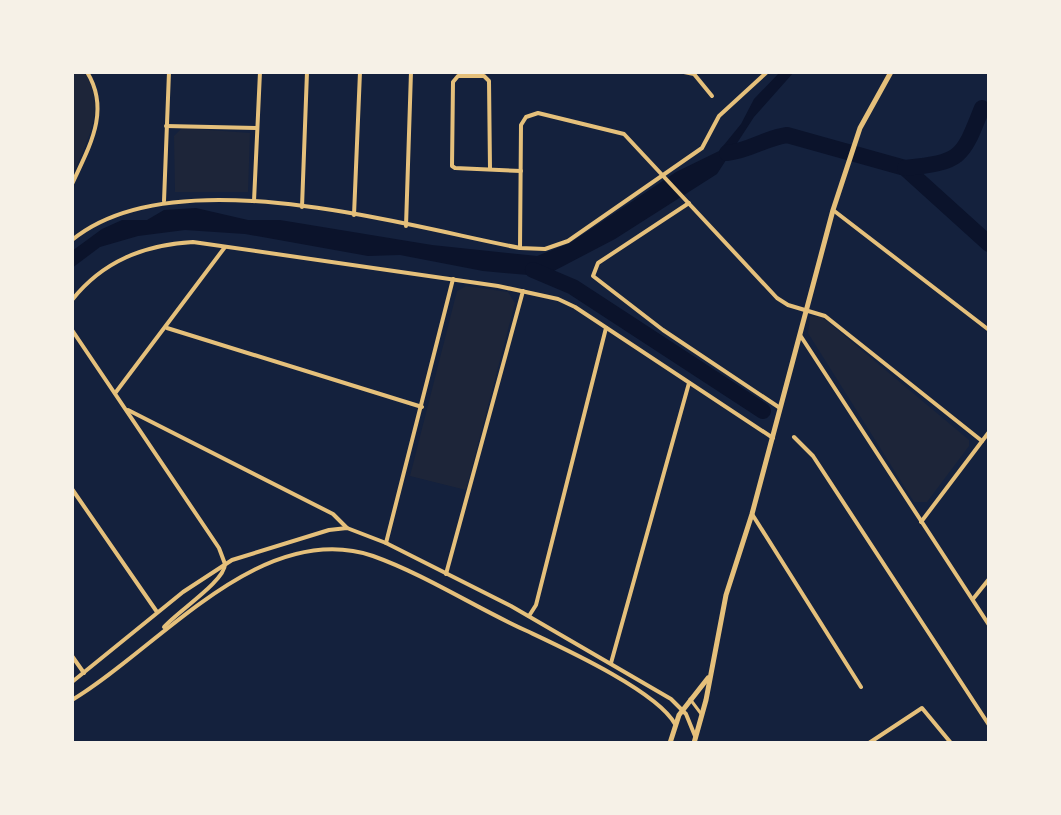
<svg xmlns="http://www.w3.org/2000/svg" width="1061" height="815" font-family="Cabin,sans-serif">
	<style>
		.green { fill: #1d2539 }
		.water { fill: #0b132b }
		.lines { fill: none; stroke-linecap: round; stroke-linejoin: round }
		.stream { stroke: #0b132b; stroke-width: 3 }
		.river { stroke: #0b132b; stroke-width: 16 }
		.pedestrian { stroke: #e5c07b; stroke-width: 3 }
		.minor { stroke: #e5c07b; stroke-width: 4 }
		.tertiary { stroke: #e5c07b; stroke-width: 4 }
		.secondary { stroke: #e5c07b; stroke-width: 5 }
	</style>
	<rect width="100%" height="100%" fill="#14213d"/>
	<g class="green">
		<path d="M72 72H84C108 107 87 141 72 176Z"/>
		<polygon points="182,128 250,133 248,192 175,192 174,136"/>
		<polygon points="466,286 508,292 515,303 466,490 410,476 457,291"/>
		<polygon points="810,316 822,317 969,440 969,446 927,502 914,502 808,333"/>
	</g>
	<polygon class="water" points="780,72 794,72 754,117 717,174 615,239 550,273 551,277 483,271 400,255 368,256 245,234 185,230 138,236 100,247 72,268 72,251 102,229 122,220 147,220 164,210 196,208 248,220 280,220 432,245 537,256 570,243 676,172 719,151 741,124 754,99"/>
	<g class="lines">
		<polyline class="stream" points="982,108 989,105"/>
		<g class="river">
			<path d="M727 153C749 151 765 138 787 135L905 168 989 244"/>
			<path d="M905 168C961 162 962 159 982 108"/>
			<polyline points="533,270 573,287 763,411"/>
		</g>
		<polyline class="pedestrian" points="690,699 702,715"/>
		<g class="minor">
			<polyline points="684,72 694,74 712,96"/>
			<polyline points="166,126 256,128"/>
			<polyline points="490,169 489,81 484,76 458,76 453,82 452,166 455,168 521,171"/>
			<path d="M72 184C89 147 111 111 87 72"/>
			<polyline points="164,201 169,72"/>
			<polyline points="254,201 260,72"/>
			<polyline points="689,203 598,263 593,276 663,330 780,408"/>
			<polyline points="302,207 307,72"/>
			<polyline points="833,210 989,330"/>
			<polyline points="354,215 360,72"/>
			<polyline points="406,226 411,72"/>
			<path d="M72 240C173 157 401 225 520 248L545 249 568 241 702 148 719 116 767 72"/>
			<polyline points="520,248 521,125 526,117 538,113 624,134 777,298 788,305 825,316 982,441"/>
			<polyline points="167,328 422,407"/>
			<polyline points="72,330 219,548 225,564"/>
			<polyline points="800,335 989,625"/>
			<polyline points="116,392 225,247"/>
			<polyline points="128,410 333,514 347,528"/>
			<polyline points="794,437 813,456 989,725"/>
			<polyline points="72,489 157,612"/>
			<polyline points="752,514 861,687"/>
			<polyline points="921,522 989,432"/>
			<polyline points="386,543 453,279"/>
			<polyline points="446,574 523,291"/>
			<polyline points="973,599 989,579"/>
			<polyline points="529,616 536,605 606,328"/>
			<polyline points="72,656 84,673"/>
			<polyline points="611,663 689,383"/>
			<polyline points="869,743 922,708 951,743"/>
		</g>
		<g class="tertiary">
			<path d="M72 300C103 261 144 245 193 242L498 286 558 299 575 307 773 438"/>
			<path d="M164 627C178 611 225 581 225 564"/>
			<polyline points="72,682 183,592 232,560 329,530 347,528 386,543 511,606 671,699 686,714 695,736"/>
			<path d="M72 700C158 649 261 518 373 556 426 575 476 608 527 631 563 648 657 691 675 724"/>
		</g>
		<g class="secondary">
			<polyline points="670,743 679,715 708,678"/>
			<polyline points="694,743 706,700 726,595 752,514 833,210 860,128 891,72"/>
		</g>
	</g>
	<rect width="1061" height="815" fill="none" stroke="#f6f1e7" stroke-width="148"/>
</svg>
